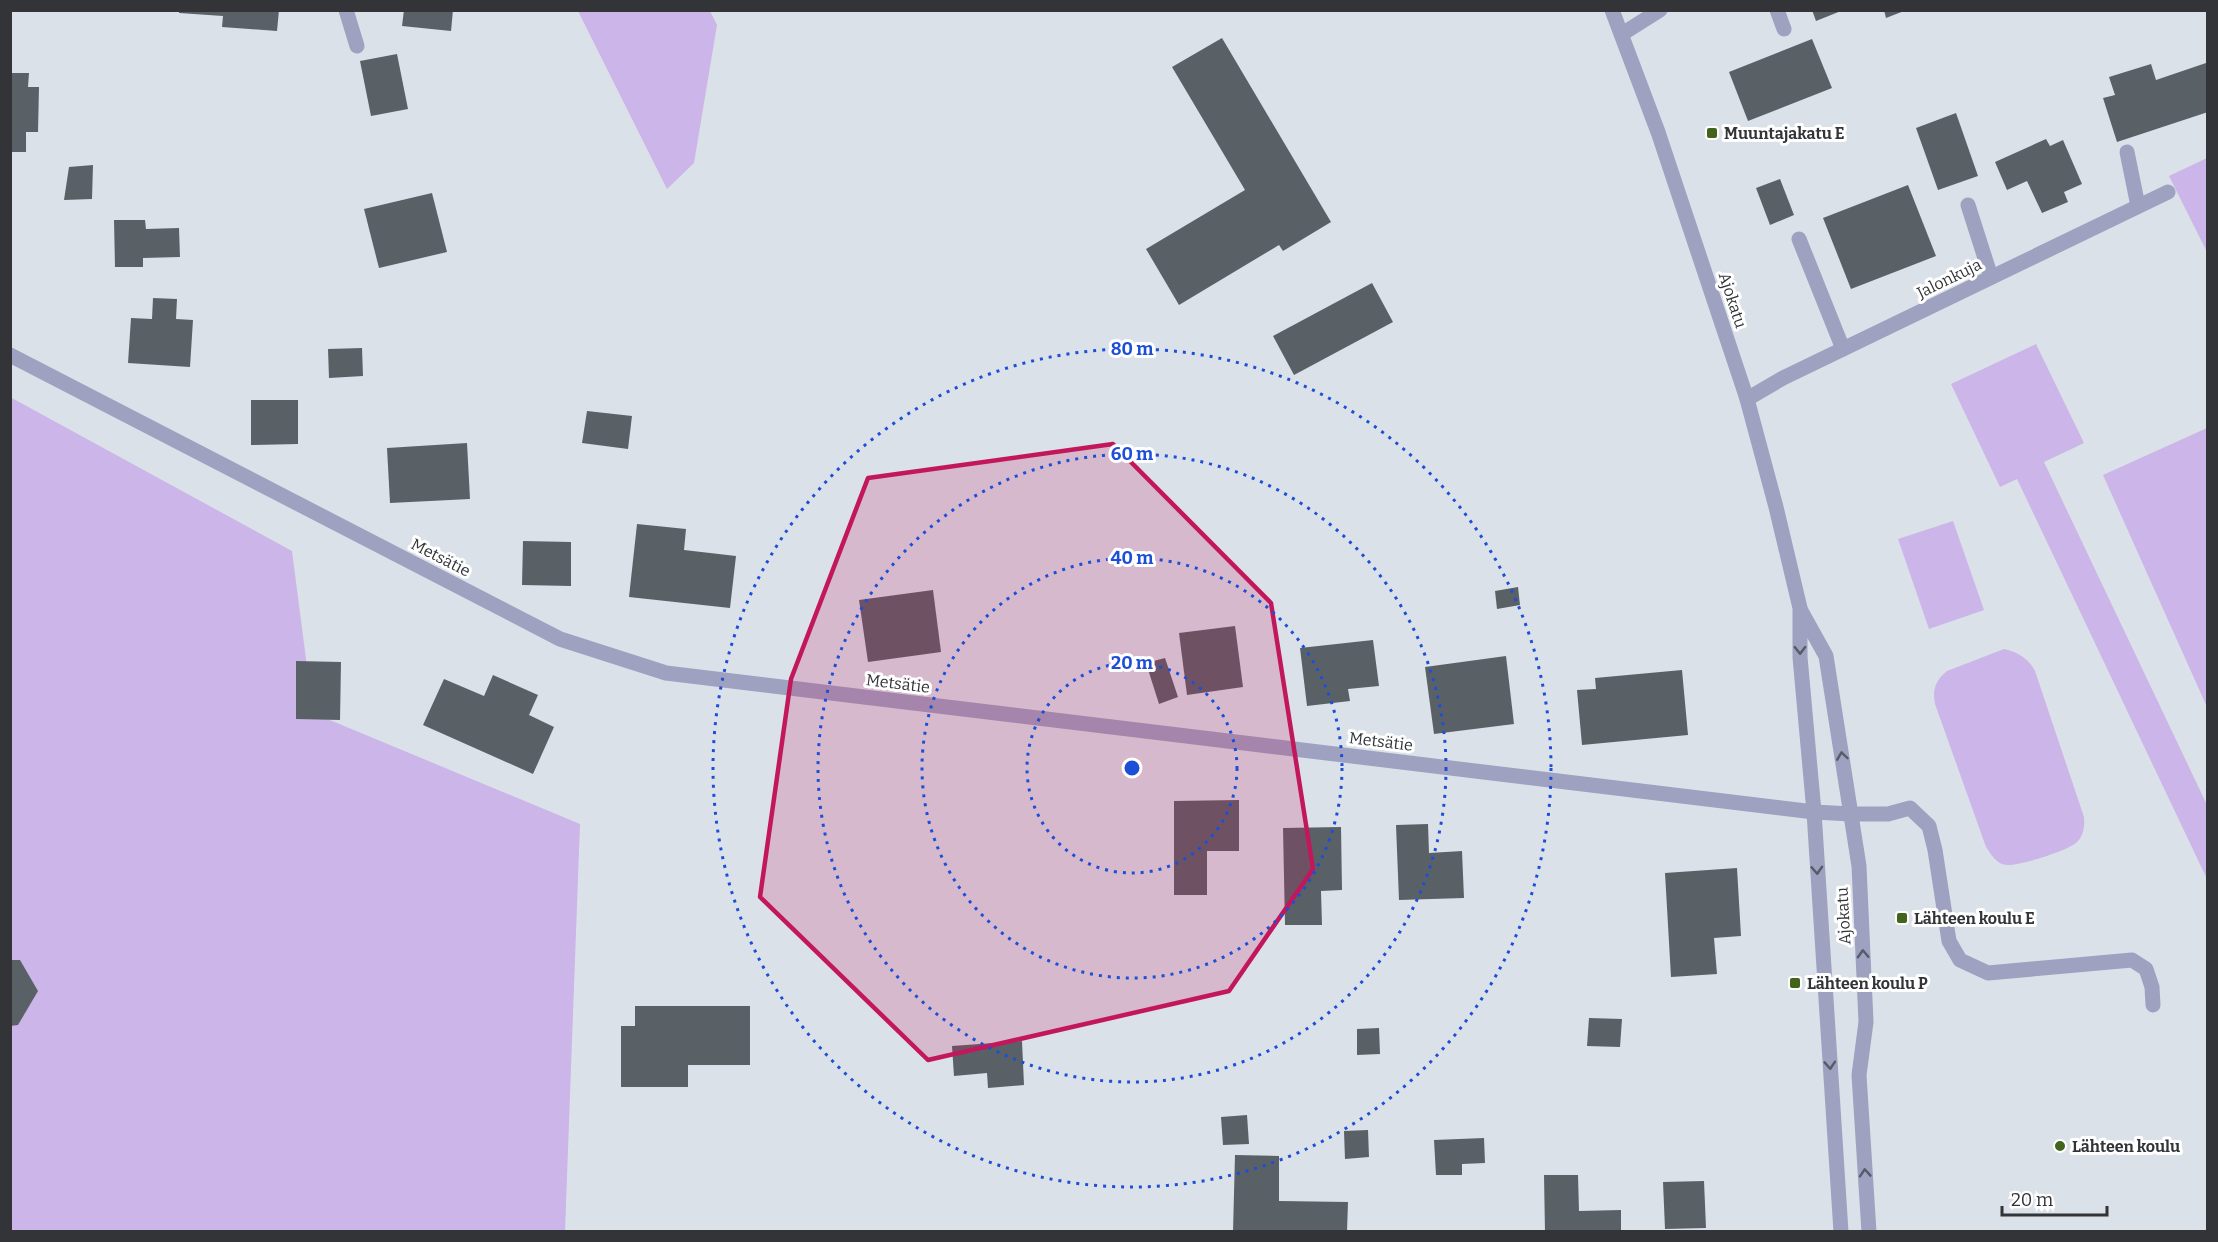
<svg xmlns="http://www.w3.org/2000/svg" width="2218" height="1242" font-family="Bitter,serif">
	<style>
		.green { fill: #ccb5e8 }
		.building { fill: #596166 }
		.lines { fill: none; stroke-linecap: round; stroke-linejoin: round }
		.service { stroke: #9ea1c0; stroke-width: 15 }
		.minor { stroke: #9ea1c0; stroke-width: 15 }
		.tertiary { stroke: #9ea1c0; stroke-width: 15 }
		.oneway { stroke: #585a67 }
		.marked { fill: #c2185b; fill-opacity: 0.2; stroke: #c2185b; stroke-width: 4.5; stroke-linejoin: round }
		.ring { fill: none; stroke: #1d4ed8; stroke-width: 3; stroke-dasharray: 3 6 }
		.poi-dot { fill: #41631a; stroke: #fff; stroke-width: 2 }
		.labels { text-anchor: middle; stroke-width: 6; stroke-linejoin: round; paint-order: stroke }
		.poi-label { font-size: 16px; font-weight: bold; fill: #323437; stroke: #fff; text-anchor: start }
		.street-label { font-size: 16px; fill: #323437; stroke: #fff }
		.centre { fill: #1d4ed8; stroke: #fff; stroke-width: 3 }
		.ring-label { font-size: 18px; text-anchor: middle; font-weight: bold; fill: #1d4ed8; stroke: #fff; stroke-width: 6; stroke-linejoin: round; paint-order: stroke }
	</style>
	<rect width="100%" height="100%" fill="#dbe1e9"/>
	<g class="green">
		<polygon points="578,11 710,11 717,25 694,163 667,189"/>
		<polygon points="2207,158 2207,252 2169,176"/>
		<polygon points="2036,344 2084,443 2044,462 2207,805 2207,879 2017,479 2000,487 1951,384"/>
		<polygon points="10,397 292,551 313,713 580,824 565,1231 11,1231"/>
		<polygon points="2207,428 2207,707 2103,475"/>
		<polygon points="1953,521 1984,610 1929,629 1898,539"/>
		<path d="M2004 649C2018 652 2029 659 2035 671L2084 817C2085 828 2083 839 2073 845 2062 852 2012 869 2002 864 1995 861 1990 853 1986 847L1935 704C1932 689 1936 680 1947 671Z"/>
	</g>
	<g class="building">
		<polygon points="179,10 279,10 277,31 222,27 223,16 179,13"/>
		<polygon points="404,10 453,10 451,31 402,26"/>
		<polygon points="1812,10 1841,10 1841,11 1816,21"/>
		<polygon points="1884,10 1904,10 1904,11 1886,18"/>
		<polygon points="1222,38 1331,222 1283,251 1279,245 1179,305 1146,249 1245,190 1172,67"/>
		<polygon points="1812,39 1832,88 1748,121 1729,72"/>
		<polygon points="397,54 408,109 371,116 360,61"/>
		<polygon points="2206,63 2208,112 2117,142 2103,98 2115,95 2109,77 2151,64 2156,80"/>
		<polygon points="10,73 29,73 28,87 39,87 38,132 26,132 26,152 10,152"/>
		<polygon points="1956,113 1978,176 1938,190 1916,128"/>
		<polygon points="2046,139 2050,146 2063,140 2082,184 2064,192 2068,202 2042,213 2027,181 2007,190 1995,162"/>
		<polygon points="93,165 92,199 64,200 69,167"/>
		<polygon points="1780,179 1794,215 1770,225 1756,188"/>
		<polygon points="1908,185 1936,256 1851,289 1823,218"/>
		<polygon points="432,193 447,252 379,268 364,209"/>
		<polygon points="114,220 145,220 146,229 179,228 180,257 143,258 143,267 115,267"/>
		<polygon points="1372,283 1393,322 1294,375 1273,336"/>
		<polygon points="153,298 177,299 176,319 193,320 190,367 128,363 131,318 152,319"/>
		<polygon points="362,348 363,376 329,378 328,349"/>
		<polygon points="251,400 298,400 298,444 251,445"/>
		<polygon points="587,411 632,416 628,449 582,443"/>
		<polygon points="467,443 470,499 390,503 387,448"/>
		<polygon points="637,524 686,529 684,550 736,556 730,608 629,597"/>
		<polygon points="523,541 571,542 571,586 522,585"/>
		<polygon points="1518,587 1520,605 1497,609 1495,591"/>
		<polygon points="933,590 941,652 868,662 859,600"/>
		<polygon points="1235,626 1243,687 1187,695 1179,633"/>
		<polygon points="1373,640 1379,686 1348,689 1350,701 1307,706 1300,648"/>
		<polygon points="1506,656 1514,724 1434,734 1425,667"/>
		<polygon points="1165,658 1178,697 1159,704 1146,663"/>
		<polygon points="296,661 341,662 340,720 296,719"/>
		<polygon points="1682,670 1688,735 1582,745 1577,690 1596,689 1595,678"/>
		<polygon points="493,675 538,695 529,715 554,727 533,774 423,725 444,679 484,696"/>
		<polygon points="1239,800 1239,851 1207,851 1207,895 1174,895 1174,801"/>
		<polygon points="1428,824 1429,853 1462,851 1464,898 1399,900 1396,825"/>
		<polygon points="1341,827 1342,890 1321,891 1322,925 1285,925 1283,828"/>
		<polygon points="1737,868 1741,936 1714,938 1717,974 1671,977 1665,873"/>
		<polygon points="10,960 20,960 38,991 18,1025 10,1026"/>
		<polygon points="635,1006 750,1006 750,1065 688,1065 688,1087 621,1087 621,1026 635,1026"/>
		<polygon points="1589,1018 1622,1019 1620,1047 1587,1046"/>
		<polygon points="1379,1028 1380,1054 1357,1055 1357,1029"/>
		<polygon points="1022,1041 1024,1085 988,1088 987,1073 954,1076 952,1046"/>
		<polygon points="1247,1115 1249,1144 1223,1145 1221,1117"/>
		<polygon points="1368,1130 1369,1157 1345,1159 1344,1131"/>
		<polygon points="1484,1138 1485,1163 1462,1164 1462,1175 1436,1175 1434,1140"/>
		<polygon points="1235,1155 1279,1156 1279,1201 1348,1202 1347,1232 1233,1232"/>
		<polygon points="1544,1175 1578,1175 1579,1211 1621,1210 1621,1232 1545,1232"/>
		<polygon points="1704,1181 1706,1228 1665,1229 1663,1182"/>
	</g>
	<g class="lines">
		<g class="service">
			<polyline points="1777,10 1784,29"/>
			<polyline points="2127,152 2138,206"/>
			<polyline points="1968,205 1991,277"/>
			<polyline points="1799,239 1843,349"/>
			<polyline points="1851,814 1888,814 1910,808 1929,826 1935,850 1949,941 1960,960 1988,973 2132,960 2146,969 2152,987 2153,1005"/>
		</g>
		<g class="minor">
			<polyline points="346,10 357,46"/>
			<polyline points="1622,34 1660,10"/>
			<polyline points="10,355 560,639 666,673 1814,812 1851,814"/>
			<polyline points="1747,399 1783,378 2168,192"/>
		</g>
		<g class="tertiary">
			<polyline points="1612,10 1658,132 1747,399 1776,507 1800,608 1800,657 1814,812 1841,1232"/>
			<polyline points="1801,611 1826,656 1859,866 1866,1022 1859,1075 1869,1232"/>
		</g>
	</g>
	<defs><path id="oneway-chevron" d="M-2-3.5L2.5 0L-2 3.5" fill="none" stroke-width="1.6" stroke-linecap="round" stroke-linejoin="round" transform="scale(1.5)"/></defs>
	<g class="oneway">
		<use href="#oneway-chevron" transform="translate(1800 650) rotate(89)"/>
		<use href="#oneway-chevron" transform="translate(1842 756) rotate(-98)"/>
		<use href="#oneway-chevron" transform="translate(1817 870) rotate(87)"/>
		<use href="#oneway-chevron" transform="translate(1863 954) rotate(-92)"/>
		<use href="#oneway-chevron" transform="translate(1830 1065) rotate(86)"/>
		<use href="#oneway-chevron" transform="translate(1865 1173) rotate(-94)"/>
	</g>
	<path class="marked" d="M1113 444 1271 603 1313 869 1229 991 928 1060 760 897 791 679 868 478Z"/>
	<g class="ring">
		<circle cx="1132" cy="768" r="105"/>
		<circle cx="1132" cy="768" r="210"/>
		<circle cx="1132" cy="768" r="314"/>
		<circle cx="1132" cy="768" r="419"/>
	</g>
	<g class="poi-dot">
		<rect x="1706" y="127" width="12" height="12" rx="3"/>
		<rect x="1896" y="912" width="12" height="12" rx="3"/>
		<rect x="1789" y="977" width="12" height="12" rx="3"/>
		<circle cx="2060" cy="1146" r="6"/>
	</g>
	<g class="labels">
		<g class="poi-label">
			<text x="1724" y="139">Muuntajakatu E</text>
			<text x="1914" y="924">Lähteen koulu E</text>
			<text x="1807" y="989">Lähteen koulu P</text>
			<text x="2072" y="1152">Lähteen koulu</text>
		</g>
		<g class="street-label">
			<text transform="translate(1949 278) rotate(-26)" y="6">Jalonkuja</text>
			<text transform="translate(1733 300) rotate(72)" y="6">Ajokatu</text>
			<text transform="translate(441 557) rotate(27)" y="6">Metsätie</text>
			<text transform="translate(898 683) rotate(7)" y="6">Metsätie</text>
			<text transform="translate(1381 741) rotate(7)" y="6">Metsätie</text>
			<text transform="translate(1843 916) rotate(-93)" y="6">Ajokatu</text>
		</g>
	</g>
	<circle cx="1132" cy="768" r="9" class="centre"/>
	<g class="ring-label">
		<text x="1132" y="355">80 m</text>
		<text x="1132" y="460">60 m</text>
		<text x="1132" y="564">40 m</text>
		<text x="1132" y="669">20 m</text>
	</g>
	<rect width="2218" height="1242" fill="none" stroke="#323437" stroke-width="24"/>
	<path d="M2002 1206v9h105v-9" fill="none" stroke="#323437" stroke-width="3"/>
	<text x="2011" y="1206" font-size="18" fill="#323437" stroke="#ffffff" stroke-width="4.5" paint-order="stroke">20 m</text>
</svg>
